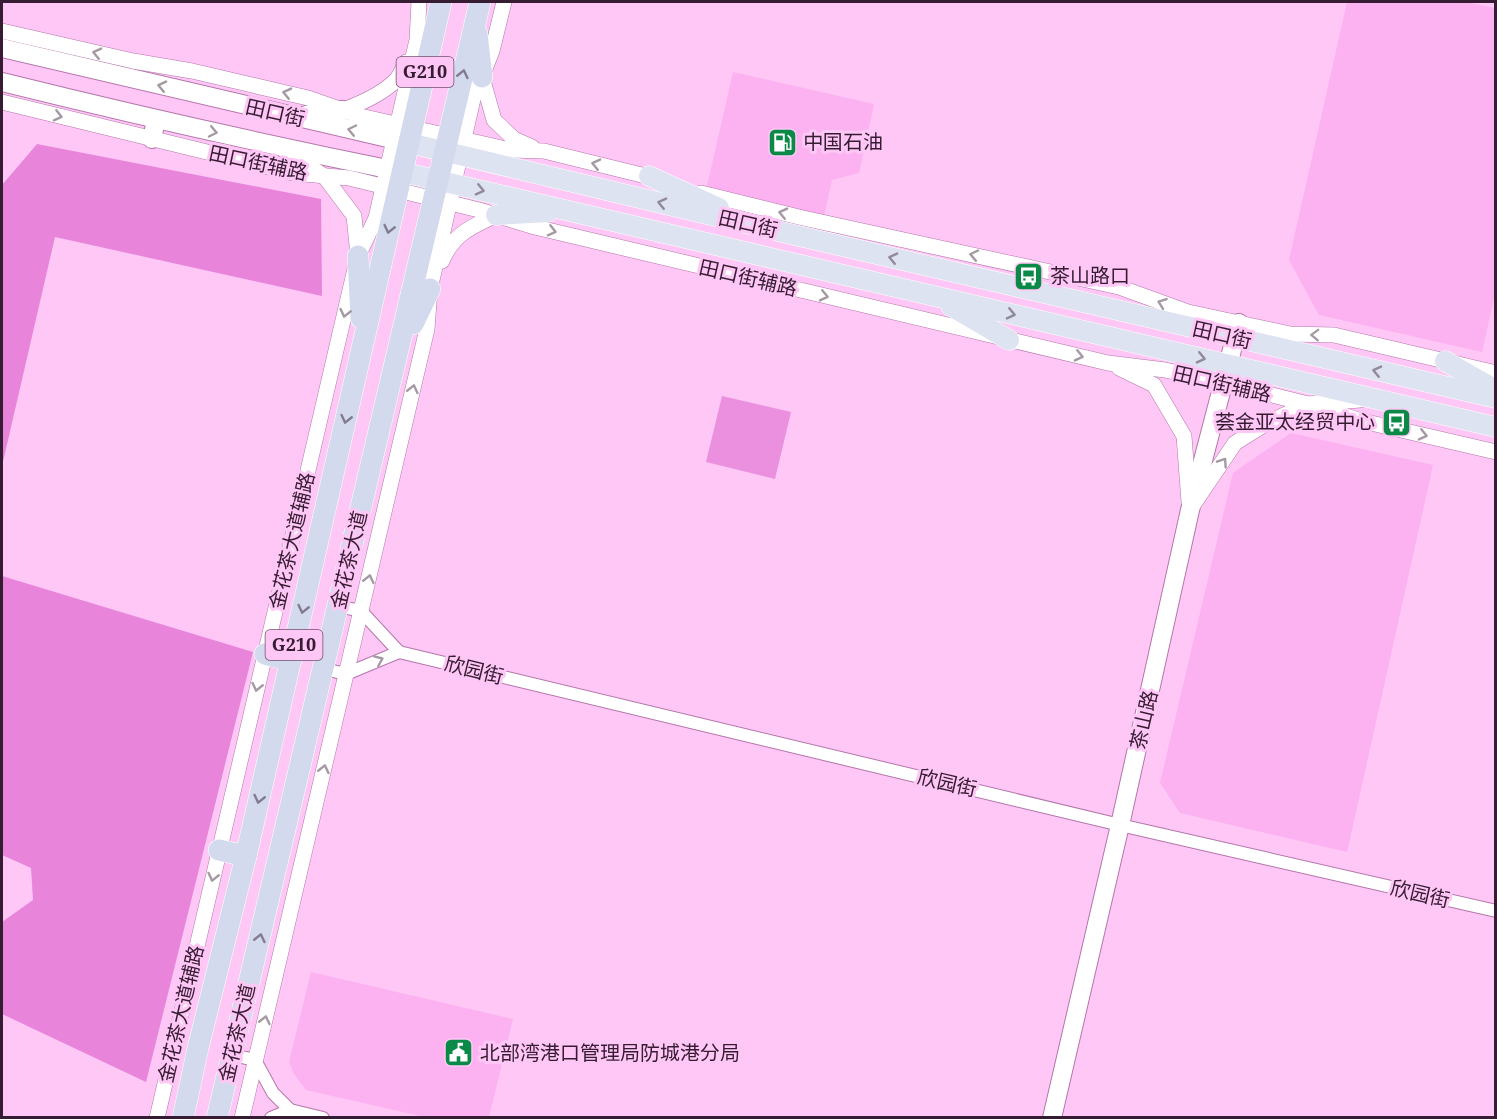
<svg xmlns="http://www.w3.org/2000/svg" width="1497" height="1119" font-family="'Noto Serif','Noto Sans SC',serif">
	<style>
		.built { fill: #fcb2f1 }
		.green { fill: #ea90de }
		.forest { fill: #e885db }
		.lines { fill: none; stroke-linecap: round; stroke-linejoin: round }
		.minor-casing { stroke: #b575ac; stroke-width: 14 }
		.tertiary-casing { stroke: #b575ac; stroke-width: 16 }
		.secondary-casing { stroke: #b575ac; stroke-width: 20 }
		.primary-casing { stroke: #fff; stroke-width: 21 }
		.trunk-casing { stroke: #fff; stroke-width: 22 }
		.minor { stroke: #fff; stroke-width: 12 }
		.tertiary { stroke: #fff; stroke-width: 15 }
		.secondary { stroke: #fff; stroke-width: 18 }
		.primary { stroke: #dee3f2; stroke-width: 20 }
		.trunk { stroke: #d3daee; stroke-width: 21 }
		.oneway { stroke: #a599a3 }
		.oneway2 { stroke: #847b90 }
		.oneway3 { stroke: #92899c }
		.labels { text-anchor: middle; stroke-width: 6; stroke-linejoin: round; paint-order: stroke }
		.shield { fill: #fec7f5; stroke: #724f6d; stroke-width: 1.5 }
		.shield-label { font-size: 18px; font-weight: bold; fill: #361c33 }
		.street-label { font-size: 20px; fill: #361c33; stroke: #fec7f5 }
		.poi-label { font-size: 20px; fill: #361c33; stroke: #fec7f5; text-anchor: start }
	</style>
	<rect width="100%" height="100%" fill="#fec7f5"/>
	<g class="built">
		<polygon points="1347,2 1464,2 1495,8 1496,289 1482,352 1319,315 1289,260"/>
		<polygon points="733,72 874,104 859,173 832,180 824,216 741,197 707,186"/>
		<polygon points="1291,433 1433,465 1347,852 1180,813 1160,783 1233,473"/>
		<polygon points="311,972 513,1019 489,1117 425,1117 306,1090 294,1074 289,1062"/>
	</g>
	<polygon class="green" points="722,396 791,412 775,479 706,462"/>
	<g class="forest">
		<polygon points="37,144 321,199 322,296 55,237 2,466 2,185"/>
		<polygon points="2,576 253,652 146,1082 2,1014 2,922 33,900 31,868 2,855"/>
	</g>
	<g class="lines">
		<defs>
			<g id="minor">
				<polyline points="399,652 1120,825 1496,911"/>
				<polyline points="324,669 346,674 399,652 361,611 338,606"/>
				<polyline points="232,1055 255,1060 273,1093 290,1110 271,1118"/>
				<polyline points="290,1110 323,1118"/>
			</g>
			<g id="tertiary">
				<polyline points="2,31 133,61 192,71 308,98 360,116 510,150 544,151 658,179"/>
				<polyline points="482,77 494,120 514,139 532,147"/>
				<polyline points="2,102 293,173 349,178 479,210 535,227 1108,363 1165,370 1224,383 1308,404 1358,420 1496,452"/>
				<path d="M343 110C362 103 383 94 397 79 401 74 403 67 406 62"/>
				<polyline points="283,149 324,176 354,216 358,255"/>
				<polyline points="701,193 803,218 1119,287 1188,312 1290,334 1334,335 1496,373"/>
				<path d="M442 261C454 233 470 228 496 215"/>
				<polyline points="1119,368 1154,385 1184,436 1189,502"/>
				<polyline points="1193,505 1235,443 1267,423 1308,404 1360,400"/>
				<polyline points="157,1118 358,256 376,218 417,40 419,2"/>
				<polyline points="242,1118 427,329 430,289 473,99 492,51 504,2"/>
			</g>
			<g id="secondary">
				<polyline points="2,48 409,143"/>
				<path d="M2 82C135 115 268 145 402 172"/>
				<polyline points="306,115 343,110"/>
				<polyline points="152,139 156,120"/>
				<polyline points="1052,1118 1120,825 1190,510 1239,323"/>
			</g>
			<g id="primary">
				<polyline points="409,143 799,236 1496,398"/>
				<polyline points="402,172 1496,427"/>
				<polyline points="649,176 719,208"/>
				<polyline points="496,215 548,212"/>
				<polyline points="951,306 1009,340"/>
				<polyline points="1445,361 1496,390"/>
			</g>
			<g id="trunk">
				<polyline points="477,34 482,77"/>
				<polyline points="358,256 361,318"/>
				<polyline points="413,324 430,289"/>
				<polyline points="265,654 291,661"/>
				<polyline points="219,850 246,856"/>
				<polyline points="183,1118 198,1048 246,856 441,2"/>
				<polyline points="217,1118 480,2"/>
			</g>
		</defs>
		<use href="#minor" class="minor-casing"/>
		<use href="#tertiary" class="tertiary-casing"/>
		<use href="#secondary" class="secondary-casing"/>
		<use href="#primary" class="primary-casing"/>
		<use href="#trunk" class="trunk-casing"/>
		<use href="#minor" class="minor"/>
		<use href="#tertiary" class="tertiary"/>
		<use href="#secondary" class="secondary"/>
		<use href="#primary" class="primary"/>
		<use href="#trunk" class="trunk"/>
	</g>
	<defs><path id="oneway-chevron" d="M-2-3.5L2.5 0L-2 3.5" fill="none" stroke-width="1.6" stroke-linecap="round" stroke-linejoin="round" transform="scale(1.5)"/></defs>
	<g class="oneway">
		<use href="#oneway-chevron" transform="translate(97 53) rotate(-167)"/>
		<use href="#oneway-chevron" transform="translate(162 86) rotate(-167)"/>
		<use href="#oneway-chevron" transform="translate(287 93) rotate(-167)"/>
		<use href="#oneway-chevron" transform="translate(58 116) rotate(14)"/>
		<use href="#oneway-chevron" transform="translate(352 130) rotate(-168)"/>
		<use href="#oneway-chevron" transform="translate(213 132) rotate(12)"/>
		<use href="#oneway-chevron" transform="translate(596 164) rotate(-167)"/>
		<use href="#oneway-chevron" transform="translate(783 213) rotate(-167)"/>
		<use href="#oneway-chevron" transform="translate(552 231) rotate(14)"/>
		<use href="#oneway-chevron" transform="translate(974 255) rotate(-168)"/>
		<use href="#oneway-chevron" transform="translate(824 296) rotate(13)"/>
		<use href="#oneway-chevron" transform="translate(1162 303) rotate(-160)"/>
		<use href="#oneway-chevron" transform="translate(345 313) rotate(103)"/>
		<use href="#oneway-chevron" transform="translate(1315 335) rotate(-178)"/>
		<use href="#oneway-chevron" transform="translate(1079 356) rotate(13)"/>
		<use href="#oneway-chevron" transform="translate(413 389) rotate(-77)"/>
		<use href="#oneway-chevron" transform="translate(1423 435) rotate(13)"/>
		<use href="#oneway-chevron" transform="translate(1223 462) rotate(-56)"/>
		<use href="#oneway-chevron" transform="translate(369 579) rotate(-77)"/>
		<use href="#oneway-chevron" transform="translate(379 660) rotate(-23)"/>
		<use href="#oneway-chevron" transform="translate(257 687) rotate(103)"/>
		<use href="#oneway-chevron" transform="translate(324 769) rotate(-77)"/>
		<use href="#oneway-chevron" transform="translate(213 877) rotate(103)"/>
		<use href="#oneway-chevron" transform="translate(265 1020) rotate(-77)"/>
	</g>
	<g class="oneway2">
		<use href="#oneway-chevron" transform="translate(463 74) rotate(-77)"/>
		<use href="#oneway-chevron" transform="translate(389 229) rotate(103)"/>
		<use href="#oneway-chevron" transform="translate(346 419) rotate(103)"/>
		<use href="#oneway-chevron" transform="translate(303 609) rotate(103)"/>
		<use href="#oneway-chevron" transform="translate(259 799) rotate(103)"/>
		<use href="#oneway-chevron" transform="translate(260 938) rotate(-77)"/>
	</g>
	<g class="oneway3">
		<use href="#oneway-chevron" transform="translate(480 190) rotate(13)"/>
		<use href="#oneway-chevron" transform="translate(662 203) rotate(-167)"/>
		<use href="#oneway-chevron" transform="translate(893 258) rotate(-167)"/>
		<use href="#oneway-chevron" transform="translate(1011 314) rotate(13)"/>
		<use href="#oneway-chevron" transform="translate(1201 358) rotate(13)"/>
		<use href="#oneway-chevron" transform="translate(1377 371) rotate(-167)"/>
	</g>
	<defs>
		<symbol id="fuel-square" viewBox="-11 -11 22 22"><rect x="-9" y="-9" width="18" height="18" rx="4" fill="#0a8a46" stroke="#fec7f5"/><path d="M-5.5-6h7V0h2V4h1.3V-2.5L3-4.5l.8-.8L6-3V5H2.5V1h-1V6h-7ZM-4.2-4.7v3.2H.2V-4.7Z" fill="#fff"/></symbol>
		<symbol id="bus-square" viewBox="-11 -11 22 22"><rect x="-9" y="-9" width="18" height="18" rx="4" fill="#0a8a46" stroke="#fec7f5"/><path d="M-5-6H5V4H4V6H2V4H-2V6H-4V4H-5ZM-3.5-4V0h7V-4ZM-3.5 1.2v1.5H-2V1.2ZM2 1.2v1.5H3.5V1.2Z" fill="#fff"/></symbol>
		<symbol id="civic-square" viewBox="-11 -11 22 22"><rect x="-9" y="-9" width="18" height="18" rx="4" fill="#0a8a46" stroke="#fec7f5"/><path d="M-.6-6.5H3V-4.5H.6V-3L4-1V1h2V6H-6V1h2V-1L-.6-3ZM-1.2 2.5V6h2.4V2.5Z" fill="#fff"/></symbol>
	</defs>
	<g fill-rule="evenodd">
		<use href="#fuel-square" x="766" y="126" width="33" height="33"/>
		<use href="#bus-square" x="1012" y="260" width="33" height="33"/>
		<use href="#bus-square" x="1380" y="406" width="33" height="33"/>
		<use href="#civic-square" x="442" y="1036" width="33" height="33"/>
	</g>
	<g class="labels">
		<g class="shield">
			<rect x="396.5" y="57" width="57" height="30" rx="4.5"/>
			<rect x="265.5" y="630" width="57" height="30" rx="4.5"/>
		</g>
		<g class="shield-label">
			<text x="425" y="78">G210</text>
			<text x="294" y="651">G210</text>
		</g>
		<g class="street-label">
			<text transform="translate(275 113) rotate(13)" y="7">田口街</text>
			<text transform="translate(258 163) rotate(12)" y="7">田口街辅路</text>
			<text transform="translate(748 224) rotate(13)" y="7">田口街</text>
			<text transform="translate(748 278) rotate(13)" y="7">田口街辅路</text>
			<text transform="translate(1222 335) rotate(13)" y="7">田口街</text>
			<text transform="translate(1222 384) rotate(13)" y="7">田口街辅路</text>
			<text transform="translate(292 541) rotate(-77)" y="7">金花茶大道辅路</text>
			<text transform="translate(349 560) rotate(-77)" y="7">金花茶大道</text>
			<text transform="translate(474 670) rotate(14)" y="7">欣园街</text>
			<text transform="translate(1144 720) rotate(-77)" y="7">茶山路</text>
			<text transform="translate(947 783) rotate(13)" y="7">欣园街</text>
			<text transform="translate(1420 894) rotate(13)" y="7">欣园街</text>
			<text transform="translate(181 1014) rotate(-77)" y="7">金花茶大道辅路</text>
			<text transform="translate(237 1033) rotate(-77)" y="7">金花茶大道</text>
		</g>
		<g class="poi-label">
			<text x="803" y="149">中国石油</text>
			<text x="1050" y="283">茶山路口</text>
			<text x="1375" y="429" text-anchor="end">荟金亚太经贸中心</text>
			<text x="480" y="1060">北部湾港口管理局防城港分局</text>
		</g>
	</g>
	<rect width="1497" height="1119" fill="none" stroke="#361c33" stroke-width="6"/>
</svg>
